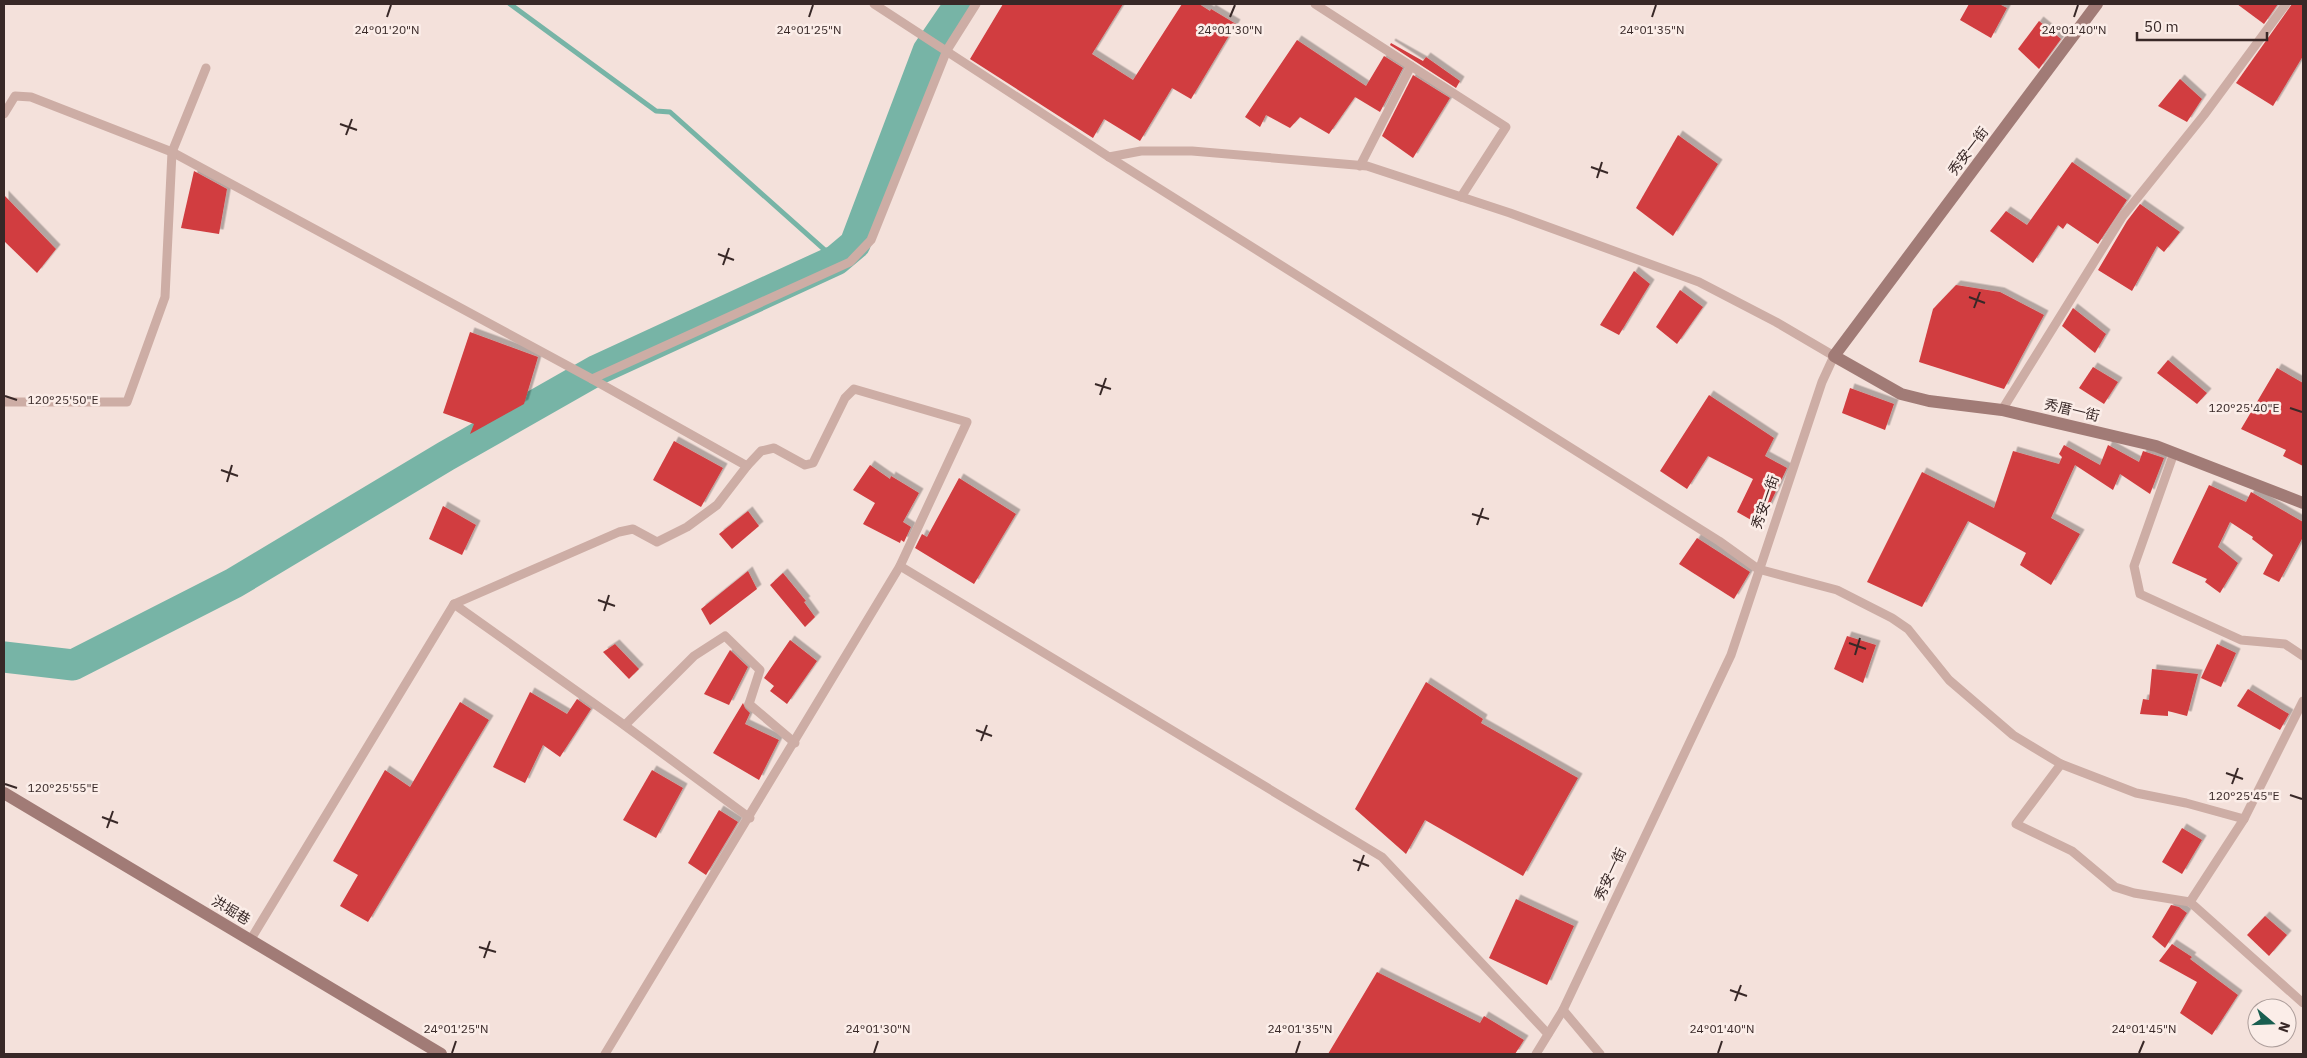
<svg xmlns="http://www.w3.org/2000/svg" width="2307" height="1058" font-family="'IBM Plex Sans','Noto Sans TC',sans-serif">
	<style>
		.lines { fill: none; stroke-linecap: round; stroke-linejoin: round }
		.stream { stroke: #77b4a6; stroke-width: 5 }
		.river { stroke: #77b4a6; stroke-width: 31 }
		.building { fill: #d13c3f; filter: url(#shadow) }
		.lane { stroke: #cdada5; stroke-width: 9 }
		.secondary { stroke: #a17b76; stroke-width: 12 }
		.ticks { fill: none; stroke: #382827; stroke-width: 2 }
		.labels { text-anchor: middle; stroke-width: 5; stroke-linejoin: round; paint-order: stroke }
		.street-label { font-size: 14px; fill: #382827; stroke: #fbede8 }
		.ticks-label { font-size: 12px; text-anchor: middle; fill: #382827; stroke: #fbede8; stroke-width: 5; stroke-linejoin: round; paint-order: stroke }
	</style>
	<defs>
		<filter id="shadow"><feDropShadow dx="4.5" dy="-4.5" stdDeviation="0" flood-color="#0004"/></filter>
	</defs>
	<rect width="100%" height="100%" fill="#f4e1db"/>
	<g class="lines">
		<polyline class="stream" points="510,4 656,111 670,112 836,260"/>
		<polyline class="river" points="4,657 73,665 234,583 446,456 597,370 836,260 855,244 928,51 960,4"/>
	</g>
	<g class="building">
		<polygon points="1003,4 1123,4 1092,54 1133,80 1182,4 1199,4 1210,11 1211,9 1236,24 1191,99 1172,88 1140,141 1104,119 1093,138 970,59"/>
		<polygon points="1969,4 1999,4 2007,8 1991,38 1960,20"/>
		<polygon points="2237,4 2278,4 2264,24"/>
		<polygon points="2292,4 2303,4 2303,56 2273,106 2236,83"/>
		<polygon points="2039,21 2061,39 2039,69 2018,49"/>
		<polygon points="1297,40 1366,86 1384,56 1403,68 1380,112 1355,97 1329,134 1300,117 1290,128 1266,115 1260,127 1245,117"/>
		<polygon points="1391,43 1423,61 1426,57 1460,81 1456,88 1390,45"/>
		<polygon points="1413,75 1450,98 1413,158 1382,136"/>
		<polygon points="2180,79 2202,99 2187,122 2158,106"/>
		<polygon points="1678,135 1718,164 1673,236 1636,208"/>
		<polygon points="2072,162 2127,200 2098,244 2067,223 2063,229 2058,225 2033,263 1990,231 2006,211 2027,225"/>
		<polygon points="194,171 227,189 219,234 181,228"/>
		<polygon points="4,195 56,249 37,273 4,241"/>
		<polygon points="2140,204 2180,232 2164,252 2157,246 2132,291 2098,270 2127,221"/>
		<polygon points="1634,271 1650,284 1619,335 1600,325"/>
		<polygon points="1956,285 2000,292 2044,315 2004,389 1919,362 1933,309"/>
		<polygon points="1680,290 1703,307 1677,344 1656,327"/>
		<polygon points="2073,308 2106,334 2095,353 2062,326"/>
		<polygon points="470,332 538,357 524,404 470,434 474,424 443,413"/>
		<polygon points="2168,360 2207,393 2197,404 2157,373"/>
		<polygon points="2093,367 2118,382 2104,404 2079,388"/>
		<polygon points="2277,368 2303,383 2303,466 2283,456 2286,450 2241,429"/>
		<polygon points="1850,388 1894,404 1885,430 1842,413"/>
		<polygon points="1709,395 1774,438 1765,456 1787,468 1760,525 1737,512 1753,479 1708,456 1687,489 1660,471"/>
		<polygon points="674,441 723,468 701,507 653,480"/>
		<polygon points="2064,445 2100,465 2108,445 2139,462 2143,451 2164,458 2150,494 2120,474 2113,490 2075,465 2051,518 2080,534 2051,585 2020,565 2026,553 1968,521 1922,607 1867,582 1922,472 1994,508 2013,451 2059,464 2062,457 2059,454"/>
		<polygon points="870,465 890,479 891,476 919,493 903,522 911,527 904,542 901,540 900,543 863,524 875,503 853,490"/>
		<polygon points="959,478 1016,514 974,584 915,548 922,534 927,537"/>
		<polygon points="2209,485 2246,502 2251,492 2303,522 2303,537 2279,582 2263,574 2273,555 2252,539 2253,537 2230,522 2218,547 2238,563 2220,593 2205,582 2207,579 2172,563"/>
		<polygon points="443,506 476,525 462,555 429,539"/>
		<polygon points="748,511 759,526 732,549 719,534"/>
		<polygon points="1697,538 1750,572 1734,599 1679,564"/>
		<polygon points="748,571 757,589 710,625 701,609"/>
		<polygon points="783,573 806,601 804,602 815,617 805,627 770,585"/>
		<polygon points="1847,636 1876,645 1863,683 1834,669"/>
		<polygon points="790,640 817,661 787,704 770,691 774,686 764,678"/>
		<polygon points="615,644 639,669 629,679 603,652"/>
		<polygon points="2217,644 2236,653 2221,687 2201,678"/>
		<polygon points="730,650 748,667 729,705 704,694"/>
		<polygon points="2152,669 2198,674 2187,716 2168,711 2168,716 2140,714 2143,699 2149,700"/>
		<polygon points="1426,682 1483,719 1481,723 1578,778 1523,876 1425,820 1406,854 1355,809"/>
		<polygon points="2248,689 2289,714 2280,730 2237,706"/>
		<polygon points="530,692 567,714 577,699 591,709 560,757 543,745 525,783 493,767"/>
		<polygon points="460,702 489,720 368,922 340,906 358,875 333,861 385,770 410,787"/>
		<polygon points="743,703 745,708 750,713 745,724 779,740 759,780 713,753"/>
		<polygon points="652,770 683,788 656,838 623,820"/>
		<polygon points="719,810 738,822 706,875 688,863"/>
		<polygon points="2182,828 2202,840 2182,874 2162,862"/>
		<polygon points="1516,899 1574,926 1547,985 1489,958"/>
		<polygon points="2171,905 2179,907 2187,913 2165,948 2152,937"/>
		<polygon points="2265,916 2287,935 2269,956 2247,935"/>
		<polygon points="2172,944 2192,957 2190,959 2238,995 2212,1035 2180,1013 2197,982 2159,961"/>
		<polygon points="1377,972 1480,1023 1484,1016 1524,1040 1515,1054 1328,1054"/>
	</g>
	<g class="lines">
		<g class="lane">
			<polyline points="874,4 1109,157 1719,541 1758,569 1837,590 1892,618 1908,629 1949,680 2013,735 2061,764 2136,793 2186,803 2244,819"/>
			<polyline points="1315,4 1411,66 1360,166"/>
			<polyline points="1411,66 1506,127 1461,197"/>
			<polyline points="4,114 15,96 31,97 172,152 592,379 747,466 761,451 774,448 805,465 813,463 845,398 854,389 967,422 900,566 605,1054"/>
			<polyline points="1109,157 1141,151 1192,151 1367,166 1510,213 1699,282 1776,322 1834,356 1822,382 1731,655 1563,1010 1536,1054"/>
			<polyline points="592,379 850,262 871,240 947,50 976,4"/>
			<polyline points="4,402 127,402 165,297 172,152 206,68"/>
			<polyline points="2002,410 2122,217 2204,115 2286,4"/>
			<polyline points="2174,453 2134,566 2140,594 2241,640 2285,644 2303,656"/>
			<polyline points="900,566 1382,857 1548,1034"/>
			<polyline points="454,604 620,722 750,818"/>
			<polyline points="625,725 694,656 725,636 760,670 749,704 795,743"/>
			<polyline points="2061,764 2016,824 2072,851 2115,887 2134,893 2190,902 2303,1003"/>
			<polyline points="2190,902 2244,819 2303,701"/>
			<polyline points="251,939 454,604 619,532 633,529 657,542 687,527 717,505 747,466"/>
			<polyline points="1563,1010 1600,1054"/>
		</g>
		<g class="secondary">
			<polyline points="2097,4 1834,356 1901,394 1929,401 2002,410 2156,446 2303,503"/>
			<polyline points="4,793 441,1054"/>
		</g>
	</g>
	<path class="ticks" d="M387 17 391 5M809 17 813 5M1230 17 1235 5M1652 17 1656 5M2074 17 2078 5M340 124 357 130M346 135 352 119M1591 167 1608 173M1597 178 1602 162M718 254 734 260M723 265 729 248M1969 297 1985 303M1974 308 1980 292M1095 384 1111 389M1100 395 1106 378M5 396 17 400M2290 408 2302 412M221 470 238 476M227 482 232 465M1472 514 1489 519M1477 525 1483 508M598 600 615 606M604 611 609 595M1849 643 1866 649M1855 655 1860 638M976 730 992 736M981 741 987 725M2226 773 2243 779M5 784 17 788M2232 784 2238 768M2290 795 2302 799M102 817 118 823M107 828 113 811M1353 860 1369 866M1358 871 1364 855M479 947 496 952M484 958 490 941M1730 990 1747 996M1735 1001 1741 985M452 1053 456 1041M874 1053 878 1041M1296 1053 1300 1041M1718 1053 1722 1041M2139 1053 2144 1041"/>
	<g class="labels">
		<g class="street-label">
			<text transform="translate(1968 151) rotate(-53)" y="5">秀安一街</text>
			<text transform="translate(2072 410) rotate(13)" y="5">秀厝一街</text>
			<text transform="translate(1765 502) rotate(-71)" y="5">秀安一街</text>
			<text transform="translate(1610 874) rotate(-65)" y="5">秀安一街</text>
			<text transform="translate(231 910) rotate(31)" y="5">洪堀巷</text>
		</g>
	</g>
	<g class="ticks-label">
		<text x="809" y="34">24°01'25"N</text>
		<text x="387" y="34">24°01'20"N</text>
		<text x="1230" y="34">24°01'30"N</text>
		<text x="1652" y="34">24°01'35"N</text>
		<text x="2074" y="34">24°01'40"N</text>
		<text x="63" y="404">120°25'50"E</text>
		<text x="2244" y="412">120°25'40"E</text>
		<text x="63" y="792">120°25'55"E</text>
		<text x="2244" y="800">120°25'45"E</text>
		<text x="456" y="1033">24°01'25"N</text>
		<text x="878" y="1033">24°01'30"N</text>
		<text x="1300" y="1033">24°01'35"N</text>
		<text x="1722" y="1033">24°01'40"N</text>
		<text x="2144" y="1033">24°01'45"N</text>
	</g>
	<rect width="2307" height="1058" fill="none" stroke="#382827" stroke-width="10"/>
	<g transform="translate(2272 1023) rotate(109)"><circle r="24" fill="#fbede8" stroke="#ad9e9b"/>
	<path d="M0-4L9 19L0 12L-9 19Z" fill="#195e50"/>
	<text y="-8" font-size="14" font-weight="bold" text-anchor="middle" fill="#382827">N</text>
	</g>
	<path d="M2137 32v8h130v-8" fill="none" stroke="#382827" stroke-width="2.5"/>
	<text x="2144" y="32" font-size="15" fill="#382827" stroke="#fbede8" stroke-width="4" paint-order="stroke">50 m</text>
</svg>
